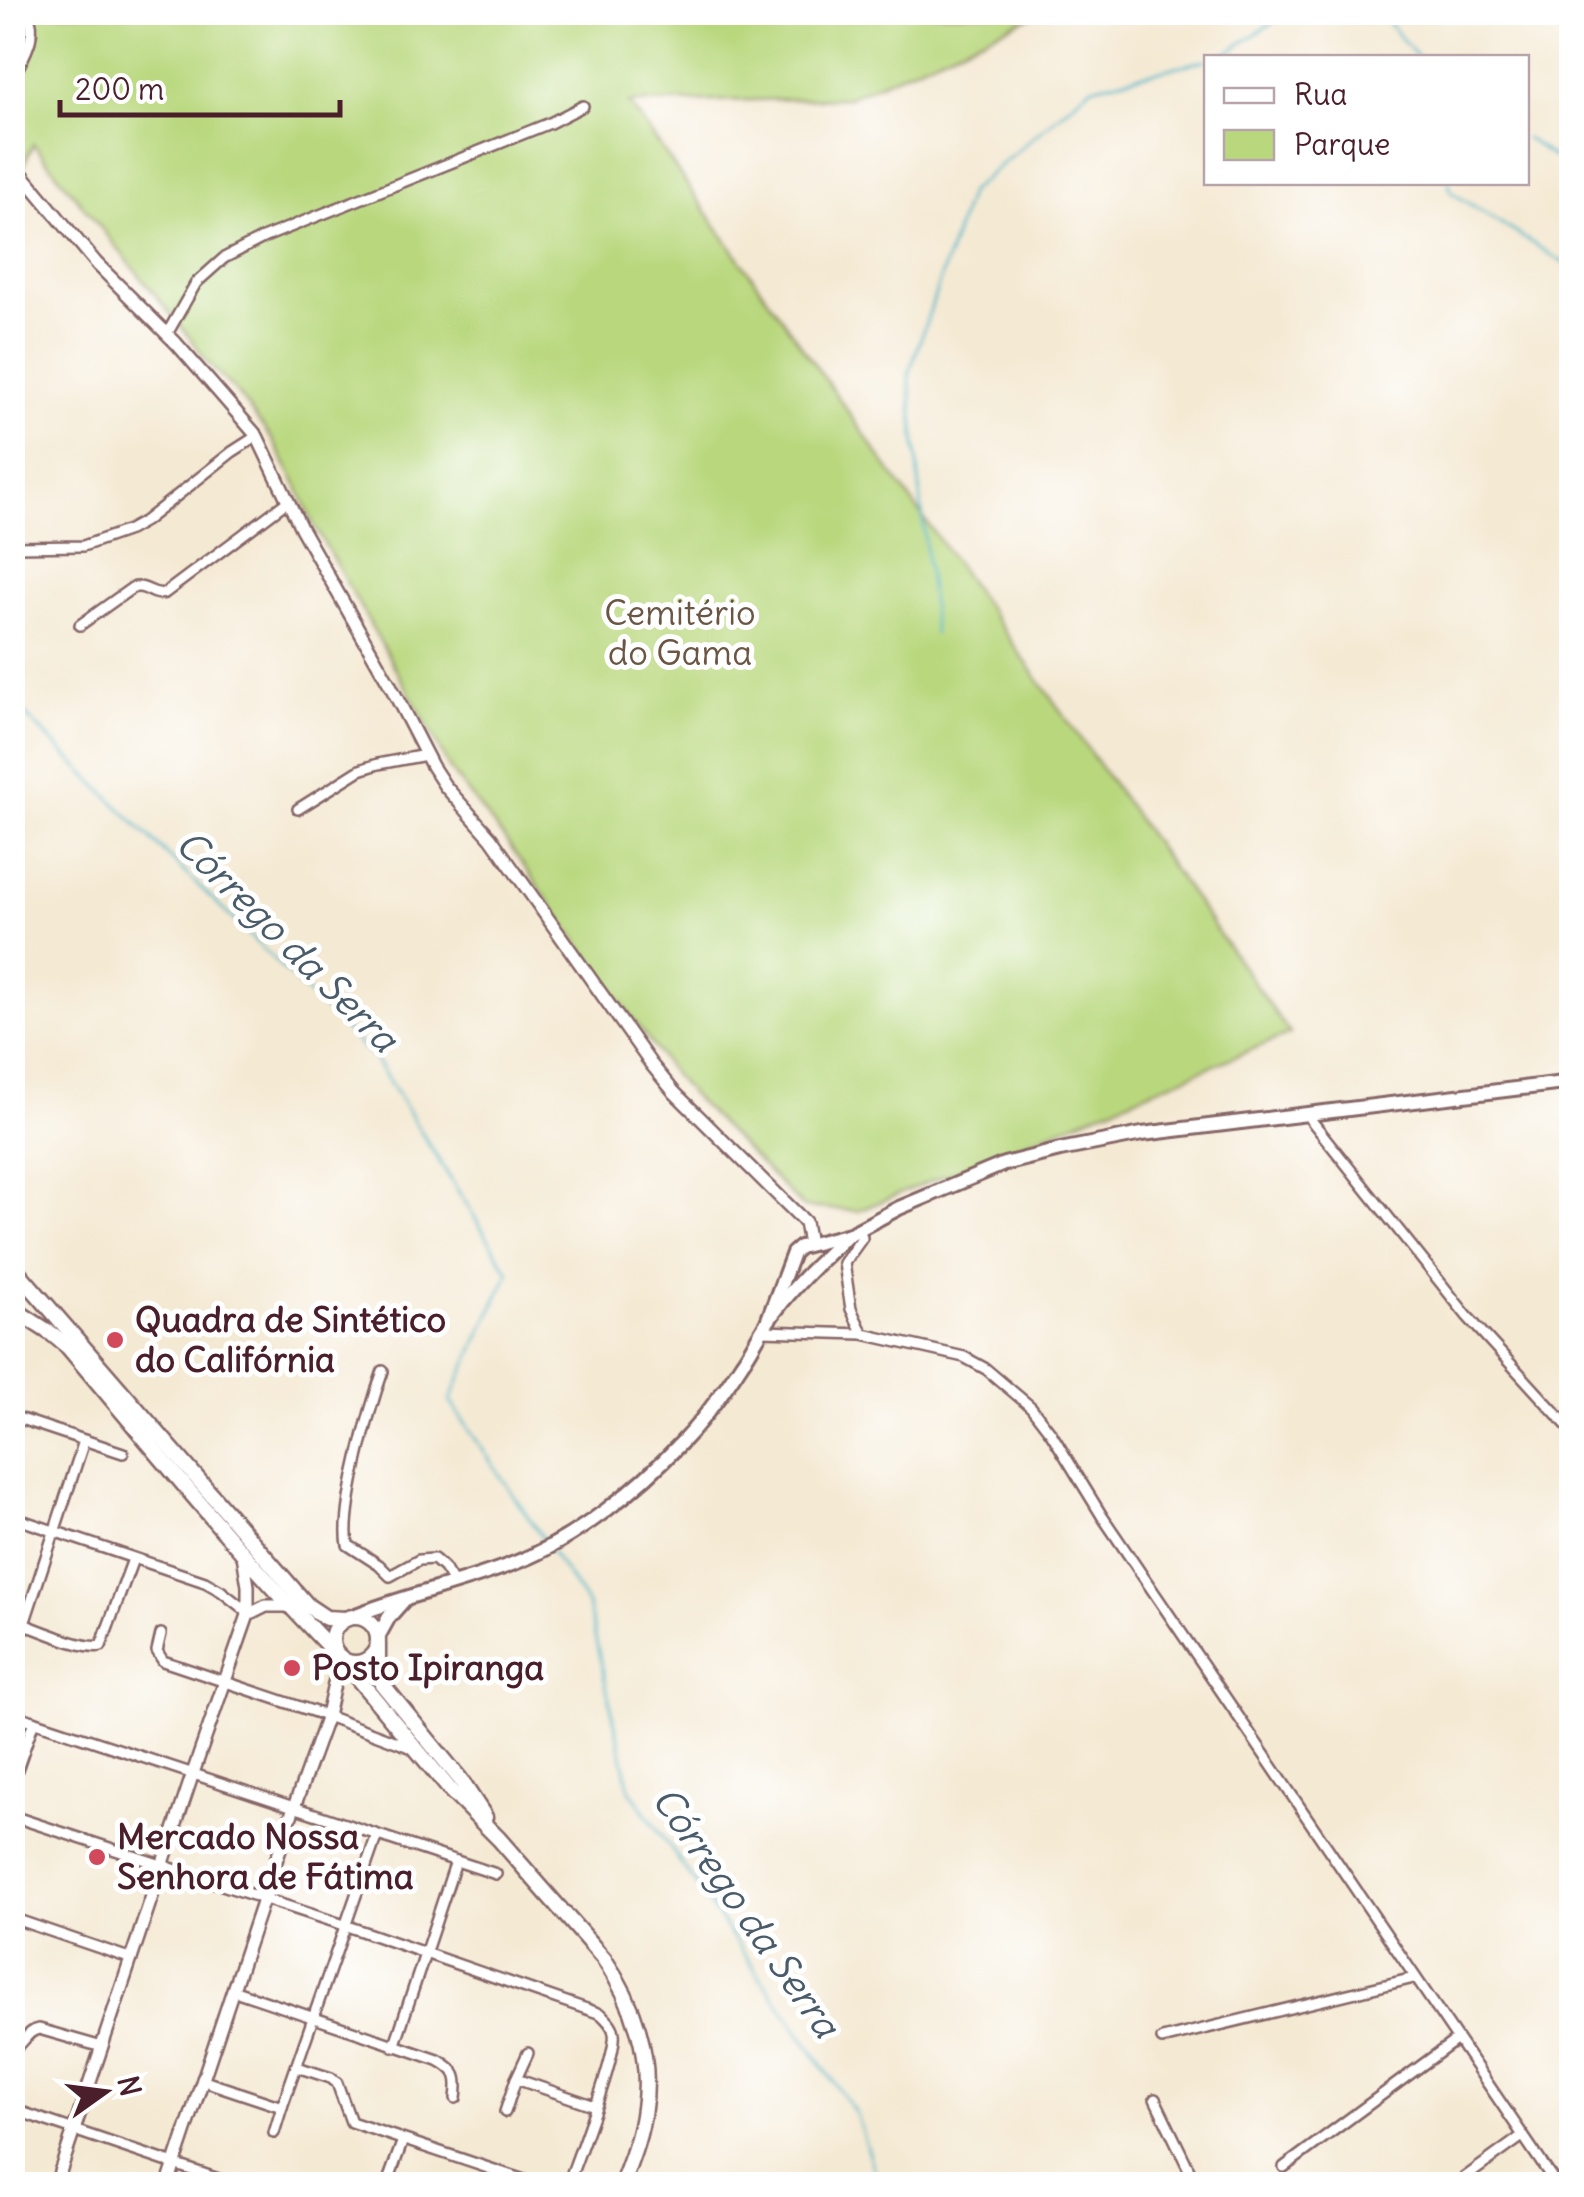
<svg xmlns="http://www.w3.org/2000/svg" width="1584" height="2197" font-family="Delius,sans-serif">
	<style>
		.green { fill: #b9d87e; stroke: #827c54; stroke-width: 2.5 }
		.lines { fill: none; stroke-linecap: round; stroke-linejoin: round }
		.stream { stroke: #4ab4c7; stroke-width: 2.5 }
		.minor-casing { stroke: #866666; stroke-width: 14 }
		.tertiary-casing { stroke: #866666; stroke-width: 16 }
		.secondary-casing { stroke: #866666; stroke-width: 18 }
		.primary-casing { stroke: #866666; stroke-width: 19 }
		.minor { stroke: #fff; stroke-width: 9 }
		.tertiary { stroke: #fff; stroke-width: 11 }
		.secondary { stroke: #fff; stroke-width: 12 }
		.primary { stroke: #fff; stroke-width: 14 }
		.poi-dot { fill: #d1495b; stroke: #fff; stroke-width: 4 }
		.labels { text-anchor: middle; stroke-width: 10; stroke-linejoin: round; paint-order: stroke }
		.park-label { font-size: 35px; fill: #6b5644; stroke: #fff }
		.poi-label { font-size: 35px; font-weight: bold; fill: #4a1f2b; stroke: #fff; text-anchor: start }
		.water-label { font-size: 38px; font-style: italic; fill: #4a5b69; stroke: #fff }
	</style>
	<rect width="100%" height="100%" fill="#fff"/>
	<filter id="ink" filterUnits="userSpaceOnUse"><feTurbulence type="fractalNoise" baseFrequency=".01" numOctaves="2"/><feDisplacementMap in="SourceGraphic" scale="20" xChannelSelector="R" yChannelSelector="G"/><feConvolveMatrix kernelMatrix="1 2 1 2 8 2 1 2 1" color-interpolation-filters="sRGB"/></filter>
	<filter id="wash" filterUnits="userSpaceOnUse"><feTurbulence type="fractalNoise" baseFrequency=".0048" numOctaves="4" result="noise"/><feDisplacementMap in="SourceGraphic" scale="40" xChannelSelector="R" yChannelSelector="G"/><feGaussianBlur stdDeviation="2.25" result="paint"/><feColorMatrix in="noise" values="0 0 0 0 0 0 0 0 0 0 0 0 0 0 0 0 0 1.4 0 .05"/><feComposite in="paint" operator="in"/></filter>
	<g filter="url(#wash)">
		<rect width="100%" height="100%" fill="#f4e9d3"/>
		<polygon class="green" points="13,13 1039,13 846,98 629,103 1290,1034 858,1211 803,1207 694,1098 672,1073 506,841 451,771 419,710 313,524 298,487 272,439 236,392 206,361 195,344 33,144 13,191"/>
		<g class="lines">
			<g class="stream">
				<polyline points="1379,12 1418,58"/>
				<polyline points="255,16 257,12"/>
				<polyline points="1219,58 1289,12"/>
				<polyline points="1526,138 1572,171"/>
				<polyline points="1449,182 1451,192 1572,268"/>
				<polyline points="934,634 909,374 969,192 1091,87 1206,60"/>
				<polyline points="12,702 375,1059 509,1272 450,1401 547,1545"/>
				<polyline points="551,1551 588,1606 630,1790 856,2114 878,2184"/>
			</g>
		</g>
	</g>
	<g filter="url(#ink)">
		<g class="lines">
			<defs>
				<g id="minor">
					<path d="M12 80C22 58 40 36 27 12"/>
					<polyline points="167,334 196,283 224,258 265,237 550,123 583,106"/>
					<polyline points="14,547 83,546 129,530 145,521 232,452 257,436"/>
					<path d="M80 625 132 588C146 583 152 597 165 593L288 501"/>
					<polyline points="298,809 360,770 378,764 426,755"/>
					<polyline points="1307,1115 1467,1316 1572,1431"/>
					<polyline points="860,1230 862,1238 844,1263 851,1309 863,1334"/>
					<polyline points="762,1331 863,1334 964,1357 986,1369 1031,1407 1051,1433 1102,1516 1556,2184"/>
					<path d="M383 1371C370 1407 341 1510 348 1545L379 1565 390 1576 419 1560 434 1559 444 1568 454 1584"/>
					<polyline points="12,1416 123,1453"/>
					<polyline points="12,1517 205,1582 221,1591 249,1613"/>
					<path d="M12 1620C34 1627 82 1650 101 1646L133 1559"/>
					<polyline points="24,1624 84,1441"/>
					<polyline points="161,1634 157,1651 163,1661 327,1716 415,1749"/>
					<polyline points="12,1714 496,1874"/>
					<polyline points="12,1784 34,1721"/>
					<path d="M12 1816 344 1925 601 2014C607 2020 613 2025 614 2033 618 2054 577 2158 568 2184"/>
					<polyline points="12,1918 132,1959"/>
					<path d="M235 1991 438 2060C457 2070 459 2077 456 2098"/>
					<polyline points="1162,2039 1414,1978"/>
					<polyline points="394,2047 456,1861"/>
					<path d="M12 2050C24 2045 26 2031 39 2029L102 2047"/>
					<polyline points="528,2053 516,2079 595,2106"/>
					<polyline points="297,2067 331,2078 337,2083 351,2122 536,2184"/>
					<polyline points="204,2081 282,2107 274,2133"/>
					<polyline points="1155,2099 1196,2184"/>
					<polyline points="282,2107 377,1835"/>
					<polyline points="12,2109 233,2184"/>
					<polyline points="505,2112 516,2079"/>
					<polyline points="1284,2167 1456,2040"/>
					<polyline points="387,2184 403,2140"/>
					<polyline points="1456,2184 1521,2137"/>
				</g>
				<g id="tertiary">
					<polyline points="12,162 97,264 176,343 257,436 301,528 389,683 432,766 445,786 491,838 651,1064 674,1092 805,1222 809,1244"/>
					<polyline points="248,1615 266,1606 289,1606"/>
					<polyline points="56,2184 193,1773 248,1615 248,1586 243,1555"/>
					<polyline points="168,2184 294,1807 327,1716 340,1657"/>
				</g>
				<g id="secondary">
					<polyline points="767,1322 793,1253 800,1247 850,1234 899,1208 1004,1164 1060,1150 1142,1134 1572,1082"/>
					<path d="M351 1617C405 1595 463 1584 517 1562 576 1539 639 1488 682 1442 705 1418 724 1391 742 1363 751 1351 757 1337 766 1324 790 1289 817 1264 848 1235"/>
					<polyline points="378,1637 389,1617 405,1599"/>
				</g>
				<g id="primary">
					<polyline points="12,1265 308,1606 326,1618 346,1619"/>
					<path d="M12 1308 52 1334 68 1347C156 1451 241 1557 336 1654"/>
					<circle cx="355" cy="1640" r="23"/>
					<polyline points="378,1644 378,1658 383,1685 460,1779 485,1817"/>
					<path d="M340 1657 451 1791 499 1839 604 1959C634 2003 652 2055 644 2108 641 2135 631 2160 622 2184"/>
				</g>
			</defs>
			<use href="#minor" class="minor-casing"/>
			<use href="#tertiary" class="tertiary-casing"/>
			<use href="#secondary" class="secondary-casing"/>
			<use href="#primary" class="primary-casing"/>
			<use href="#minor" class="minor"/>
			<use href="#tertiary" class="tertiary"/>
			<use href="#secondary" class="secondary"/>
			<use href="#primary" class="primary"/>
		</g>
	</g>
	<g class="poi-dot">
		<circle cx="115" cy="1340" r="10"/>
		<circle cx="292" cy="1668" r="10"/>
		<circle cx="97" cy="1857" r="10"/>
	</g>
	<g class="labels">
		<g class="park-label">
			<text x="680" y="625">Cemitério<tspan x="680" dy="40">do Gama</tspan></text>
		</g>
		<g class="poi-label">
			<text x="135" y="1332">Quadra de Sintético<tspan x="135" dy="40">do Califórnia</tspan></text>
			<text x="312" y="1680">Posto Ipiranga</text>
			<text x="117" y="1849">Mercado Nossa<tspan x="117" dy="40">Senhora de Fátima</tspan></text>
		</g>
		<g class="water-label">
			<text transform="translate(287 941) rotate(45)" y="13">Córrego da Serra</text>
			<text transform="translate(746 1912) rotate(55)" y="13">Córrego da Serra</text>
		</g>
	</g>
	<rect width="1584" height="2197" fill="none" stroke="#fff" stroke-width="50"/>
	<rect x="1204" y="55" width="325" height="130" fill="#ffffff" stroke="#b7a5aa" stroke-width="2.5"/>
	<rect x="1224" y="88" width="50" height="15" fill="#ffffff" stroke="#b7a5aa" stroke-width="2.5"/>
	<text x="1294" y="105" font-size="30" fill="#4a1f2b">Rua</text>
	<rect x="1224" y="130" width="50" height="30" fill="#b9d87e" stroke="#b7a5aa" stroke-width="2.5"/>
	<text x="1294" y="155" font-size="30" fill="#4a1f2b">Parque</text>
	<g transform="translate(105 2092) rotate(76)" stroke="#ffffff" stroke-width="8" paint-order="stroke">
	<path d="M0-8L18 38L0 25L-18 38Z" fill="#4a1f2b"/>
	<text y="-15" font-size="28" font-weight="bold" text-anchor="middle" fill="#4a1f2b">N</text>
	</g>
	<path d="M60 100v15h280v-15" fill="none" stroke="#4a1f2b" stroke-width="5"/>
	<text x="75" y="100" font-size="30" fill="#4a1f2b" stroke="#ffffff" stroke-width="8" paint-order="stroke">200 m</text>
</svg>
